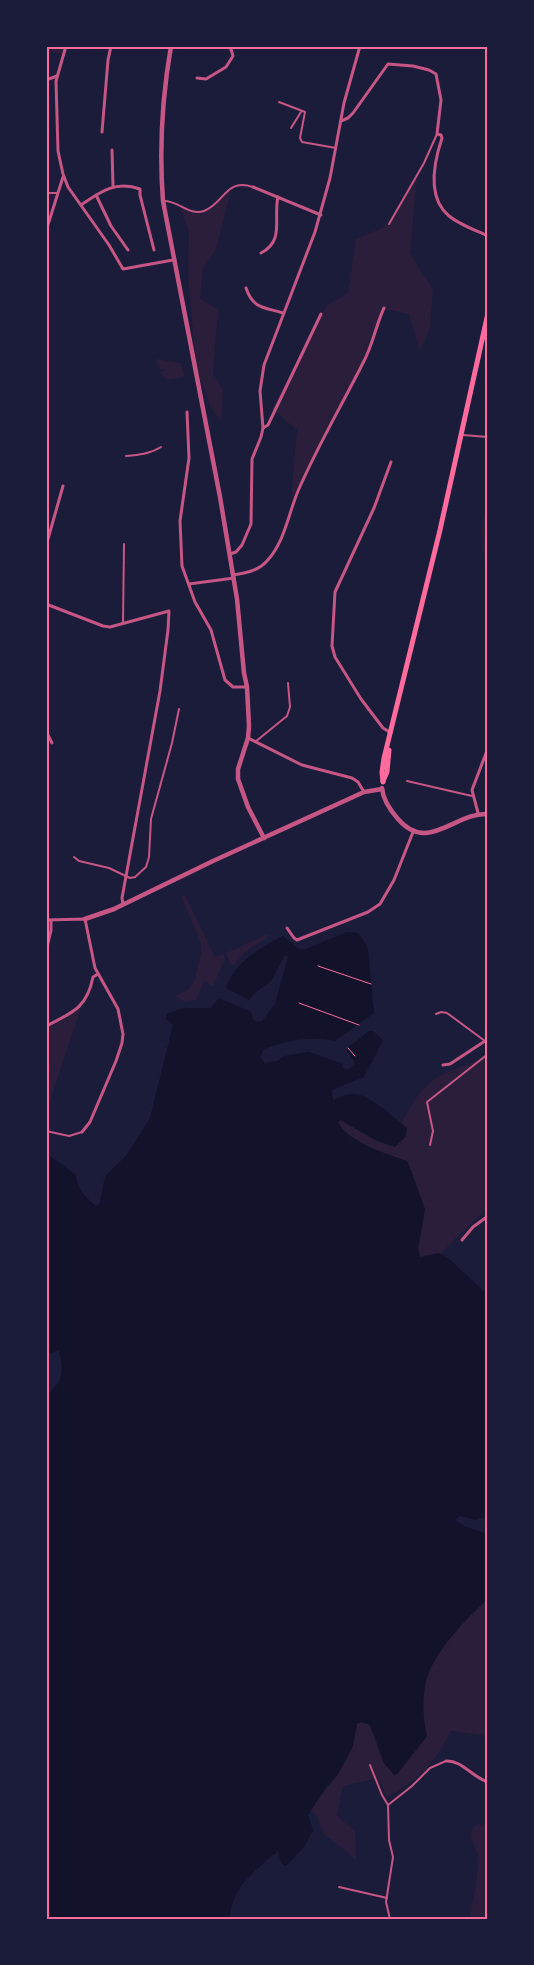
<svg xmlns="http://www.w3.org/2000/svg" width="534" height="1965" font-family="'PT Sans Narrow',sans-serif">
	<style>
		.green { fill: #2a1e3b }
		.water { fill: #12122b }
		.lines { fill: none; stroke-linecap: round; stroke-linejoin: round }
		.path { stroke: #ff6b9d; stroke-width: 1 }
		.service { stroke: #c65784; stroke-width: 2 }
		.minor { stroke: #c65784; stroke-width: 3 }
		.tertiary { stroke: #c65784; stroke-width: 4.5 }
		.primary { stroke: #ff6b9d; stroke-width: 5 }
		.neatline { fill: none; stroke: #ff6b9d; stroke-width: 2 }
	</style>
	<rect width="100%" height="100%" fill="#1b1b3a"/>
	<g class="green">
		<polygon points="46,46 68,46 63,55 46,50"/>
		<polygon points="417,176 410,253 433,290 430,328 420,351 409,314 384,309 366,359 291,500 297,430 272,409 327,305 348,293 356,239 386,226"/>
		<polygon points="232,186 216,249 203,268 200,298 218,310 213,373 223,391 221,421 210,406 196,366 188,276 189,232 180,207 191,213 210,207"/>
		<polygon points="156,359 181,363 185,377 166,380 161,373 166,369 159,369"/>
		<polygon points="488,498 488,569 485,567 481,531"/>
		<polygon points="185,895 215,957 223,954 225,959 213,986 204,981 196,1000 183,1001 175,996 189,989 195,979 201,953 201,943 182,899 182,896"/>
		<polygon points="268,934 268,937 245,952 234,965 231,965 226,953"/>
		<polygon points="82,1005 46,1112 46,1027"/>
		<path d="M488 1043V1207L440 1254 420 1257 418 1249 424 1214 416 1182 407 1161C387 1154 347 1142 338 1122L340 1120 377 1141 406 1128 401 1124C412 1104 421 1085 443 1074 456 1068 470 1065 482 1057L486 1053Z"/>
		<path d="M488 1599V1741L482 1735 451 1731C435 1763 419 1780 387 1797L378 1778 343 1786 337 1816 355 1831 356 1859 324 1834 317 1817 311 1810C325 1789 344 1770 352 1747 355 1739 354 1731 357 1723L361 1722 370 1725 384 1763 397 1775 398 1773 427 1736C423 1720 422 1703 425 1686 429 1657 466 1618 488 1599Z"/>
		<path d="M478 1824 488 1825V1919H470C472 1906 480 1865 478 1855 475 1844 464 1832 478 1824Z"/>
	</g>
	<path class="water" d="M347 932 358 933 366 944 368 950 374 1013 335 1041C309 1036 289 1040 264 1049L260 1057 265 1063 277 1061 284 1056 309 1052 343 1064 342 1067 348 1070 355 1063 346 1049 369 1031H373L383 1040 364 1077 332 1090 333 1100C339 1098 346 1094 352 1094 370 1093 393 1118 407 1128L406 1136 395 1147 377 1141 341 1120 338 1122C347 1142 387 1154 407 1161L425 1209 418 1249 420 1257 438 1253 448 1258 488 1295V1516L475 1520 460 1516 455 1520 464 1526 488 1534V1599C466 1618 429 1657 425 1686 422 1703 423 1720 427 1736L398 1773 394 1775 384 1763 370 1725 361 1722 357 1724 353 1746 337 1776 326 1787 308 1815 313 1830 304 1847 286 1866 281 1863 278 1851C253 1873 234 1884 229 1919H46V1396C64 1381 64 1372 59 1350L46 1355V1156H50L76 1175C77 1189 85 1196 96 1206L100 1203 105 1176 126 1156 150 1118 173 1025 166 1019 167 1014 183 1008H211L219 998 251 1012 253 1019 256 1022 262 1021 275 1004 288 957 285 955 271 981 256 992 249 1000 226 988C235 961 260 948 283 936L298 948 304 950Z"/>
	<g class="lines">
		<g class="path">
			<polyline points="318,966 371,984"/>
			<polyline points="299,1003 359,1025"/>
			<polyline points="348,1048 355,1056"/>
		</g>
		<g class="service">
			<polyline points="279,102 305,112 300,138 302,142 336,148"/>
			<polyline points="291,128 301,112"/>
			<polyline points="46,193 58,193"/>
			<path d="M163 201C178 200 189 216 204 211 225 203 225 178 253 187"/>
			<polyline points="389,224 424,163 437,134"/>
			<polyline points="463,435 488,437"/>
			<path d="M126 456C138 455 150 454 161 447"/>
			<polyline points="487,601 488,602"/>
			<polyline points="123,623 124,544"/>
			<polyline points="255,742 287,716 290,707 288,683"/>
			<polyline points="407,781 472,796"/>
			<polyline points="74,857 79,861 109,868 130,878 135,877 146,867 149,857 151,819 172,743 179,709"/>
			<polyline points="436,1014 441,1012 447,1013 485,1041"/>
			<polyline points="46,1131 69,1136 82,1132"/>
			<polyline points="430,1145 433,1131 427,1102 488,1054"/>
			<polyline points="370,1765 382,1795 388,1805"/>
			<polyline points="339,1887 387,1898"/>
			<polyline points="390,1919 386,1902 393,1857 389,1840 388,1805 412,1786 430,1768 446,1761"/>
		</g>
		<g class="minor">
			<polyline points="66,46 56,81 58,151 63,174 68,187 109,245 123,269 173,260"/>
			<polyline points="130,46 132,47"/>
			<polyline points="197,78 206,79 226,67 233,56 230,46"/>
			<polyline points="46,80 57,76"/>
			<path d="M341 121 348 118 353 113 388 64 413 66 429 70 436 74 441 100 437 134 441 135 442 138C434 162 426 197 449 216 460 225 475 230 488 236"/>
			<polyline points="102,132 108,60 111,46"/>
			<polyline points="112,150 113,186"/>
			<polyline points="253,187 321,215"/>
			<polyline points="96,195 111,226 128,250"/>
			<path d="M81 205C100 192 116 180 140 189V195L154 250"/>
			<polyline points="46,231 63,177"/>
			<path d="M261 253C285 241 273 218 278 197"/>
			<path d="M246 288C253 309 264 307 283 313"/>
			<polyline points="187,412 189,458 180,521 182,566 195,602 211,630 225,680 233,687 247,687"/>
			<polyline points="263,428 268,425 321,314"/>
			<polyline points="46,546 63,486"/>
			<polyline points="230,554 236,552 242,545 251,524 252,459 261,437 263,428 260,391 264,365 315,232 330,178 344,103 360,46"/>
			<path d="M233 575C246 573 258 571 267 561 285 541 288 515 298 491 317 447 342 405 364 361 373 344 376 325 384 308"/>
			<polyline points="189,584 234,578"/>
			<polyline points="46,604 103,626 110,627 169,611 168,630 160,691 122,898 123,904"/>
			<polyline points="46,731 52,743"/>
			<polyline points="391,733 383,728 361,699 335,657 332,646 335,592 374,508 391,462"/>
			<polyline points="248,738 302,765 352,778 358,782 364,792"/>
			<polyline points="478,813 472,790 488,748"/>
			<polyline points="46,920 85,919 95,968 118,1009 123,1034 122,1043 116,1061 90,1122 82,1132"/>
			<polyline points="287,928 294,938 297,940 368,912 380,904 394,880 413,832"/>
			<polyline points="46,952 51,930 51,921"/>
			<path d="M46 1026C72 1013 87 1008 93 977L98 974"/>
			<polyline points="443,1065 450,1064 485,1041 488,1044"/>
			<polyline points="462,1240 473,1227 488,1216"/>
			<path d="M446 1761C462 1760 473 1778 488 1782"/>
		</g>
		<g class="tertiary">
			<path d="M171 46C162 98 159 149 163 201L220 497 237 599 244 673 247 687 249 726 248 738 238 769V779L248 807 264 838"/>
			<path d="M382 788C383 800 390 810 398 819 428 854 455 812 488 814"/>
			<polyline points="85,919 114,909 213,861 364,792 382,789"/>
		</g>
		<g class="primary">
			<polyline points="383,781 387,772 389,750"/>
			<polyline points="383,782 382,772 384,758 440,530 488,313"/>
		</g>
	</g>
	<rect width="534" height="1965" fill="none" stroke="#1b1b3a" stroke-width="95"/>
	<rect x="48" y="48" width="438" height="1870" class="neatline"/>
</svg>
